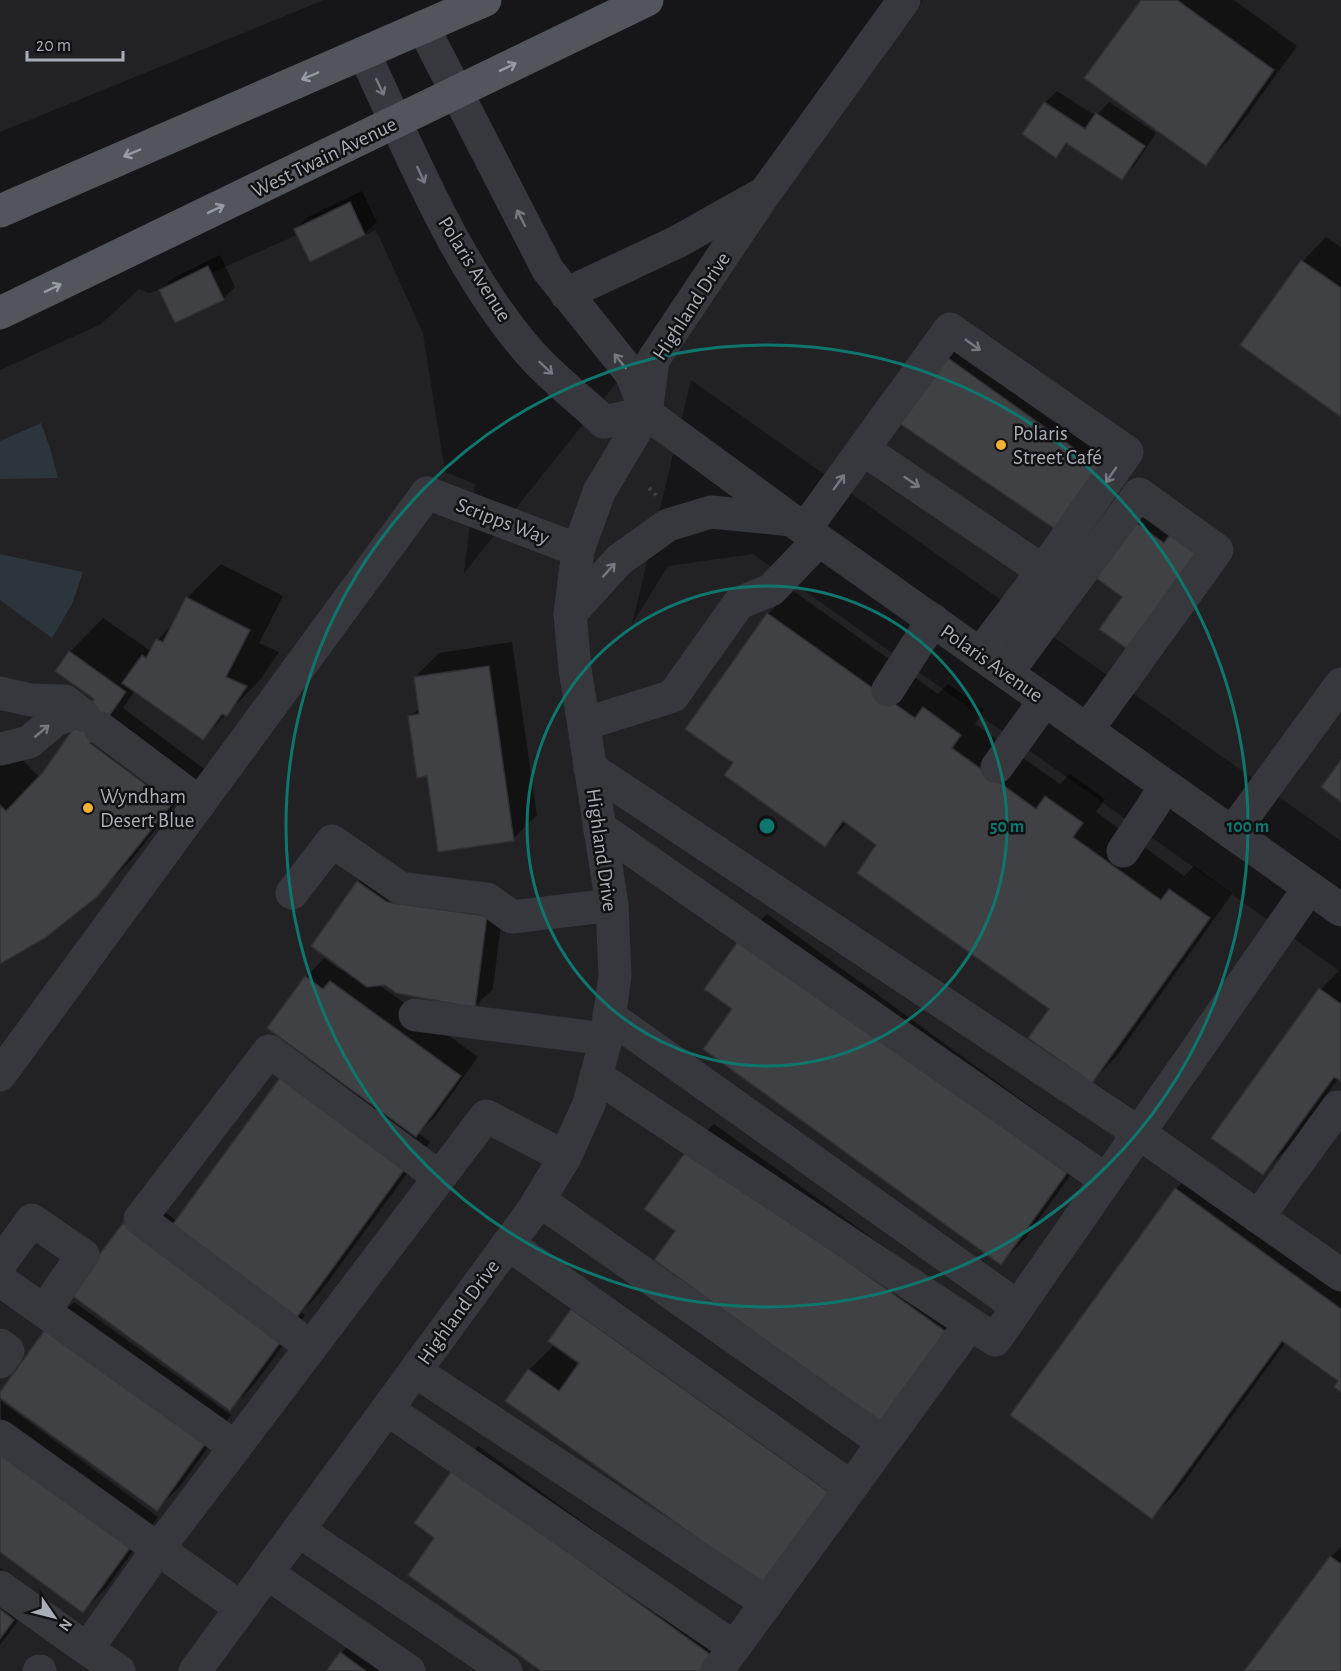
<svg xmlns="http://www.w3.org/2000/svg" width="1341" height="1671" font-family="'Alegreya Sans',sans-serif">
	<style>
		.built { fill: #222225 }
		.water { fill: #2c353c }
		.shadow { fill: #0007 }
		.building { fill: #404145; stroke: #303034; stroke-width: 1.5 }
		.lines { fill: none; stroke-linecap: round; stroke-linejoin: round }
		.path { stroke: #3d3f44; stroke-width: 4; stroke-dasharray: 3 4.5; stroke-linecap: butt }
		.minor { stroke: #37383d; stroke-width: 33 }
		.major { stroke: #53555c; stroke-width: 33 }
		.oneway { stroke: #979ba6 }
		.oneway2 { stroke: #757881 }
		.ring { fill: none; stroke: #0f766e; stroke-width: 3 }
		.poi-dot { fill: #f2b134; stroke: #111113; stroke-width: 2 }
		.labels { text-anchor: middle; stroke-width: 5; stroke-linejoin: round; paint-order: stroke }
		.street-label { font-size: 21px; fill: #a8adb8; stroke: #111113 }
		.poi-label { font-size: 21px; fill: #a8adb8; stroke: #111113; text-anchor: start }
		.centre { fill: #0f766e; stroke: #111113; stroke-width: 3 }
		.ring-label { font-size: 18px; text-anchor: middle; font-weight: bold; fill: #0f766e; stroke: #111113; stroke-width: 5; stroke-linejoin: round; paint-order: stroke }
	</style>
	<rect width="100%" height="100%" fill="#161618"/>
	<g class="built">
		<polygon points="0,0 324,0 0,132"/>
		<polygon points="923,0 1341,0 1341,841 691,380 632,624 668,566 753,554 1341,972 1341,1671 0,1671 0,370 101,324 139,289 149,293 159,290 175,323 224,300 211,273 297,235 310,262 376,230 423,333 445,472 475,484 464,573"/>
	</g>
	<g class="water">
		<polygon points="41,423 50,448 58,478 0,479 0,441"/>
		<polygon points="0,554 83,572 72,604 52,638 0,600"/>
	</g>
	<g class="shadow">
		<polygon points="1143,0 1234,0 1297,46 1229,140 1205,164"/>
		<polygon points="1057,91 1096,116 1109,102 1156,133 1134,166 1122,178 1068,143 1056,156 1045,103"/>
		<polygon points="362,191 377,222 364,234 296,229 308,217"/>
		<polygon points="1326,237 1341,247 1341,415 1242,344 1303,261"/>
		<polygon points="220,255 235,287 223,299 161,290 173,278"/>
		<polygon points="966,330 1130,447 1061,532 895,419"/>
		<polygon points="1154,505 1182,525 1124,597 1136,523"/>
		<polygon points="221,564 283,596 259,643 279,652 260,680 203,738 135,690 123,708 204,769 131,860 97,895 0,963 0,737 40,778 96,698 70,652 103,618 149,650 174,622 187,598"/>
		<polygon points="792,590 938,694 948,684 984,710 975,724 1060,784 1070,774 1105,799 1096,812 1184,876 1194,866 1232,894 1116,1057 1092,1081 1051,1009 878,844 848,822 825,845 735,762 768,614"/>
		<polygon points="512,642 537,815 513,839 410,717 420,707 415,677 439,653"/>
		<polygon points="376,864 405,885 504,898 493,989 474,1007 385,984 378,984 478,1057 435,1117 418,1133 430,1142 319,1294 301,1312 305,1315 254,1385 230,1409 124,1224 148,1200 177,1221 283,1076 305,1054 269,1028 306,977 324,958 342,971 344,969 358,882"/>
		<polygon points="767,914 1089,1149 1025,1239 1001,1263 734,1008 743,938"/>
		<polygon points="1341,969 1341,1080 1339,1078 1286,1150 1263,1173 1321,989"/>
		<polygon points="714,1124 972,1310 907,1400 690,1148"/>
		<polygon points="1200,1165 1341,1268 1341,1390 1340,1381 1286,1342 1176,1493 1152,1517 1176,1189"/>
		<polygon points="596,1286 855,1470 790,1562 529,1370 553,1346 579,1365 581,1362 550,1341 572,1310"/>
		<polygon points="74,1302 231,1415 181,1485 157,1509 0,1396 50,1325"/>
		<polygon points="1,1401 158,1517 107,1587 83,1611 0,1550"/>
		<polygon points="478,1446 737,1634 711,1671 544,1671 436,1537 454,1470"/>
		<polygon points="1341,1547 1341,1671 1245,1671 1331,1557"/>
		<polygon points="0,1568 37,1595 0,1645"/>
		<polygon points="365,1629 423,1671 327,1671 341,1653"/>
	</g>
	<g class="building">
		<polygon points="1141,0 1177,0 1274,70 1206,166 1084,78"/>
		<polygon points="1044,102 1085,129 1096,113 1145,146 1122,180 1066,143 1056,158 1022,134"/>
		<polygon points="350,202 365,235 310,262 294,229"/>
		<polygon points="1301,260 1341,288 1341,417 1240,345"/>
		<polygon points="208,266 224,300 175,323 159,290"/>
		<polygon points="941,353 1107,472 1061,533 893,419"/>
		<polygon points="1135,522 1164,543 1172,532 1201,554 1130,651 1099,629 1122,597 1095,577"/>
		<polygon points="186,597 250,630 226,677 247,686 227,716 222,714 203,740 122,683 142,655 146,658 156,639 163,642"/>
		<polygon points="767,613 915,718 923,707 961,735 952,748 1036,809 1045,796 1083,823 1073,837 1161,900 1169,889 1210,918 1092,1083 1028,1038 1049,1009 857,873 876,845 843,821 825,847 724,775 733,763 685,729"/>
		<polygon points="69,651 126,692 90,743 172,804 98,896 45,938 0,964 0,805 6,811 43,772 94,699 55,671"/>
		<polygon points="489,666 514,841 438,852 427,776 417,778 408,716 419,714 414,677"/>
		<polygon points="1341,760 1341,802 1321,787"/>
		<polygon points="357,881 387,902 487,916 475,1008 396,993 385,985 367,987 311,946"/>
		<polygon points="741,937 1067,1173 1001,1265 703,1049 732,1009 704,989"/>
		<polygon points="305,976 323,989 330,981 461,1076 416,1137 267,1028"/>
		<polygon points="1319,988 1341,1004 1341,1081 1334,1077 1263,1175 1211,1138"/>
		<polygon points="282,1075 407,1166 295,1320 170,1228"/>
		<polygon points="689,1147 949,1334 884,1426 654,1260 675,1231 644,1209"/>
		<polygon points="1175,1188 1341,1309 1341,1392 1334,1387 1338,1381 1282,1341 1152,1519 1010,1415"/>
		<polygon points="123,1223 282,1340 230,1411 70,1294"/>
		<polygon points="571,1309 833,1495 766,1587 505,1401 528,1369 559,1391 579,1363 548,1341"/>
		<polygon points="49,1324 208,1440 157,1511 0,1398 0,1392"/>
		<polygon points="0,1442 135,1541 83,1613 0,1552"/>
		<polygon points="453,1469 715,1658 706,1671 541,1671 408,1575 434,1538 414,1523"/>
		<polygon points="1330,1556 1341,1564 1341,1671 1244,1671"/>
		<polygon points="0,1609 14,1620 0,1639"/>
		<polygon points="340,1652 366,1671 326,1671"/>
	</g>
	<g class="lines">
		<polyline class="path" points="649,488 657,496"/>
		<g class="minor">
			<polyline points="423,27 548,270 632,375 646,413 819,540 1341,910"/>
			<path d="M364 53C410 152 458 271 530 353 552 378 580 399 604 422L646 413"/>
			<polyline points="566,294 677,242 759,196"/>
			<polyline points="863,449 1043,571"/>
			<polyline points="805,529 950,329 1127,452 1043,571 980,654"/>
			<polyline points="570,614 619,560 668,525 711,512 792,520"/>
			<polyline points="1007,673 1139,494 1217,550 1087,730"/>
			<polyline points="888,690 933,620"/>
			<polyline points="0,693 30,700 65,701 83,715"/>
			<polyline points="584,724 673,696 739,603 771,590 819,540"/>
			<polyline points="100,728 200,803"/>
			<polyline points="1,749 29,742 54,721 74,712 83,715"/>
			<polyline points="997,767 1045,700"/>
			<polyline points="590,768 1139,1133 1341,1275"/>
			<polyline points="599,827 1106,1180"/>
			<polyline points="1232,833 1341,684"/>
			<polyline points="1123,851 1166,786"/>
			<polyline points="292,893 332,841 400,888 487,899 512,917 612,905"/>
			<polyline points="415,1015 606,1039"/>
			<polyline points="609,1016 1018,1307"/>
			<polyline points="0,1075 427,493 578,550"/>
			<polyline points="596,1076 995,1340 1309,888"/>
			<polyline points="539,1200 883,1442"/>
			<polyline points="1258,1217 1338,1107 1341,1109"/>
			<polyline points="508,1244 851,1487"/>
			<polyline points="0,1264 32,1220 83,1255 44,1311"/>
			<polyline points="0,1280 235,1447"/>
			<polyline points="0,1345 8,1351 0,1362"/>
			<polyline points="311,1347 140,1219 269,1051 439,1177"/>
			<polyline points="415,1371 767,1603"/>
			<polyline points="387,1409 734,1647"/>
			<polyline points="0,1436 158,1549 87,1649 119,1671"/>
			<polyline points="298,1530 506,1671"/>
			<polyline points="267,1573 409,1671"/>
			<polyline points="0,1587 87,1649"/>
			<polyline points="241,1608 158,1549 486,1116 565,1157"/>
			<polyline points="39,1671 40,1671"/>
			<polyline points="195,1671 533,1210 565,1157 589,1104 606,1039 615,976 612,905 575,669 570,614 578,550 599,492 646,413 653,360 764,194 904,0"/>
			<polyline points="717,1671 970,1324"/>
		</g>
		<g class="major">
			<polyline points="0,211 485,0"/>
			<polyline points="0,313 647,0"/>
		</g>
	</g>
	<defs><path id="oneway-shaft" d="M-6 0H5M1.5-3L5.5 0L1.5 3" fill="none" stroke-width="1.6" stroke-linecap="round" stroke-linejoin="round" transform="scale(1.5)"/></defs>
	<g class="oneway">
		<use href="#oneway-shaft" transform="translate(508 67) rotate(-26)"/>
		<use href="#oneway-shaft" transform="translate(310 76) rotate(157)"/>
		<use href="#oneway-shaft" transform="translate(132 153) rotate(157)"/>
		<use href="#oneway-shaft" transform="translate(216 209) rotate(-26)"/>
		<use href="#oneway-shaft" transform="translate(53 288) rotate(-26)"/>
	</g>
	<g class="oneway2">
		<use href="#oneway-shaft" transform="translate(380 87) rotate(65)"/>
		<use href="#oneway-shaft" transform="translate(421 175) rotate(65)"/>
		<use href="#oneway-shaft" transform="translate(521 218) rotate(-117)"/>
		<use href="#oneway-shaft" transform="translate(973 345) rotate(35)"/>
		<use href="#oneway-shaft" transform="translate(620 361) rotate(-129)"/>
		<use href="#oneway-shaft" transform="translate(546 368) rotate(43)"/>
		<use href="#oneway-shaft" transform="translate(1111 475) rotate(125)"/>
		<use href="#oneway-shaft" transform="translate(839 482) rotate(-54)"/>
		<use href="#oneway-shaft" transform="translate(912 482) rotate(34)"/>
		<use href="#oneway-shaft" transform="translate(609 570) rotate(-48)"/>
		<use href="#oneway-shaft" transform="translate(42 731) rotate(-40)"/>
	</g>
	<g class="ring">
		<circle cx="767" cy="826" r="240"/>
		<circle cx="767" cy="826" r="481"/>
	</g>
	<g class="poi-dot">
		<circle cx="1001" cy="445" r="6"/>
		<circle cx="88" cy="808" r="6"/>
	</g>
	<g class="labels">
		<g class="street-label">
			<text transform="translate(324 157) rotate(-26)" y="7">West Twain Avenue</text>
			<text transform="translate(475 269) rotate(58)" y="7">Polaris Avenue</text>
			<text transform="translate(691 306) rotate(-57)" y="7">Highland Drive</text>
			<text transform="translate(503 521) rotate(21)" y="7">Scripps Way</text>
			<text transform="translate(992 663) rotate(35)" y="7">Polaris Avenue</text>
			<text transform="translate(602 850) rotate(82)" y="7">Highland Drive</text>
			<text transform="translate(458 1312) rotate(-54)" y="7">Highland Drive</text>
		</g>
		<g class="poi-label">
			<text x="1013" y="440">Polaris<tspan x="1013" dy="24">Street Café</tspan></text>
			<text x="100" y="803">Wyndham<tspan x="100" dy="24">Desert Blue</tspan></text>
		</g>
	</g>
	<circle cx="767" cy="826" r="9" class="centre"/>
	<g class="ring-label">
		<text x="1007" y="832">50 m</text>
		<text x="1248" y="832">100 m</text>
	</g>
	<g transform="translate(54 1617) rotate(125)" stroke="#111113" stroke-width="4.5" paint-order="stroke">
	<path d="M0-4.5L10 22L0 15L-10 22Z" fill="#a8adb8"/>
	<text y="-9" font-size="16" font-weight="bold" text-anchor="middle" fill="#a8adb8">N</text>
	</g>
	<path d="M27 51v9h96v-9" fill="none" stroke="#a8adb8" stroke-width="3"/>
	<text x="36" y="51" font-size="18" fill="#a8adb8" stroke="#111113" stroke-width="4.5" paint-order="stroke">20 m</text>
</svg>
